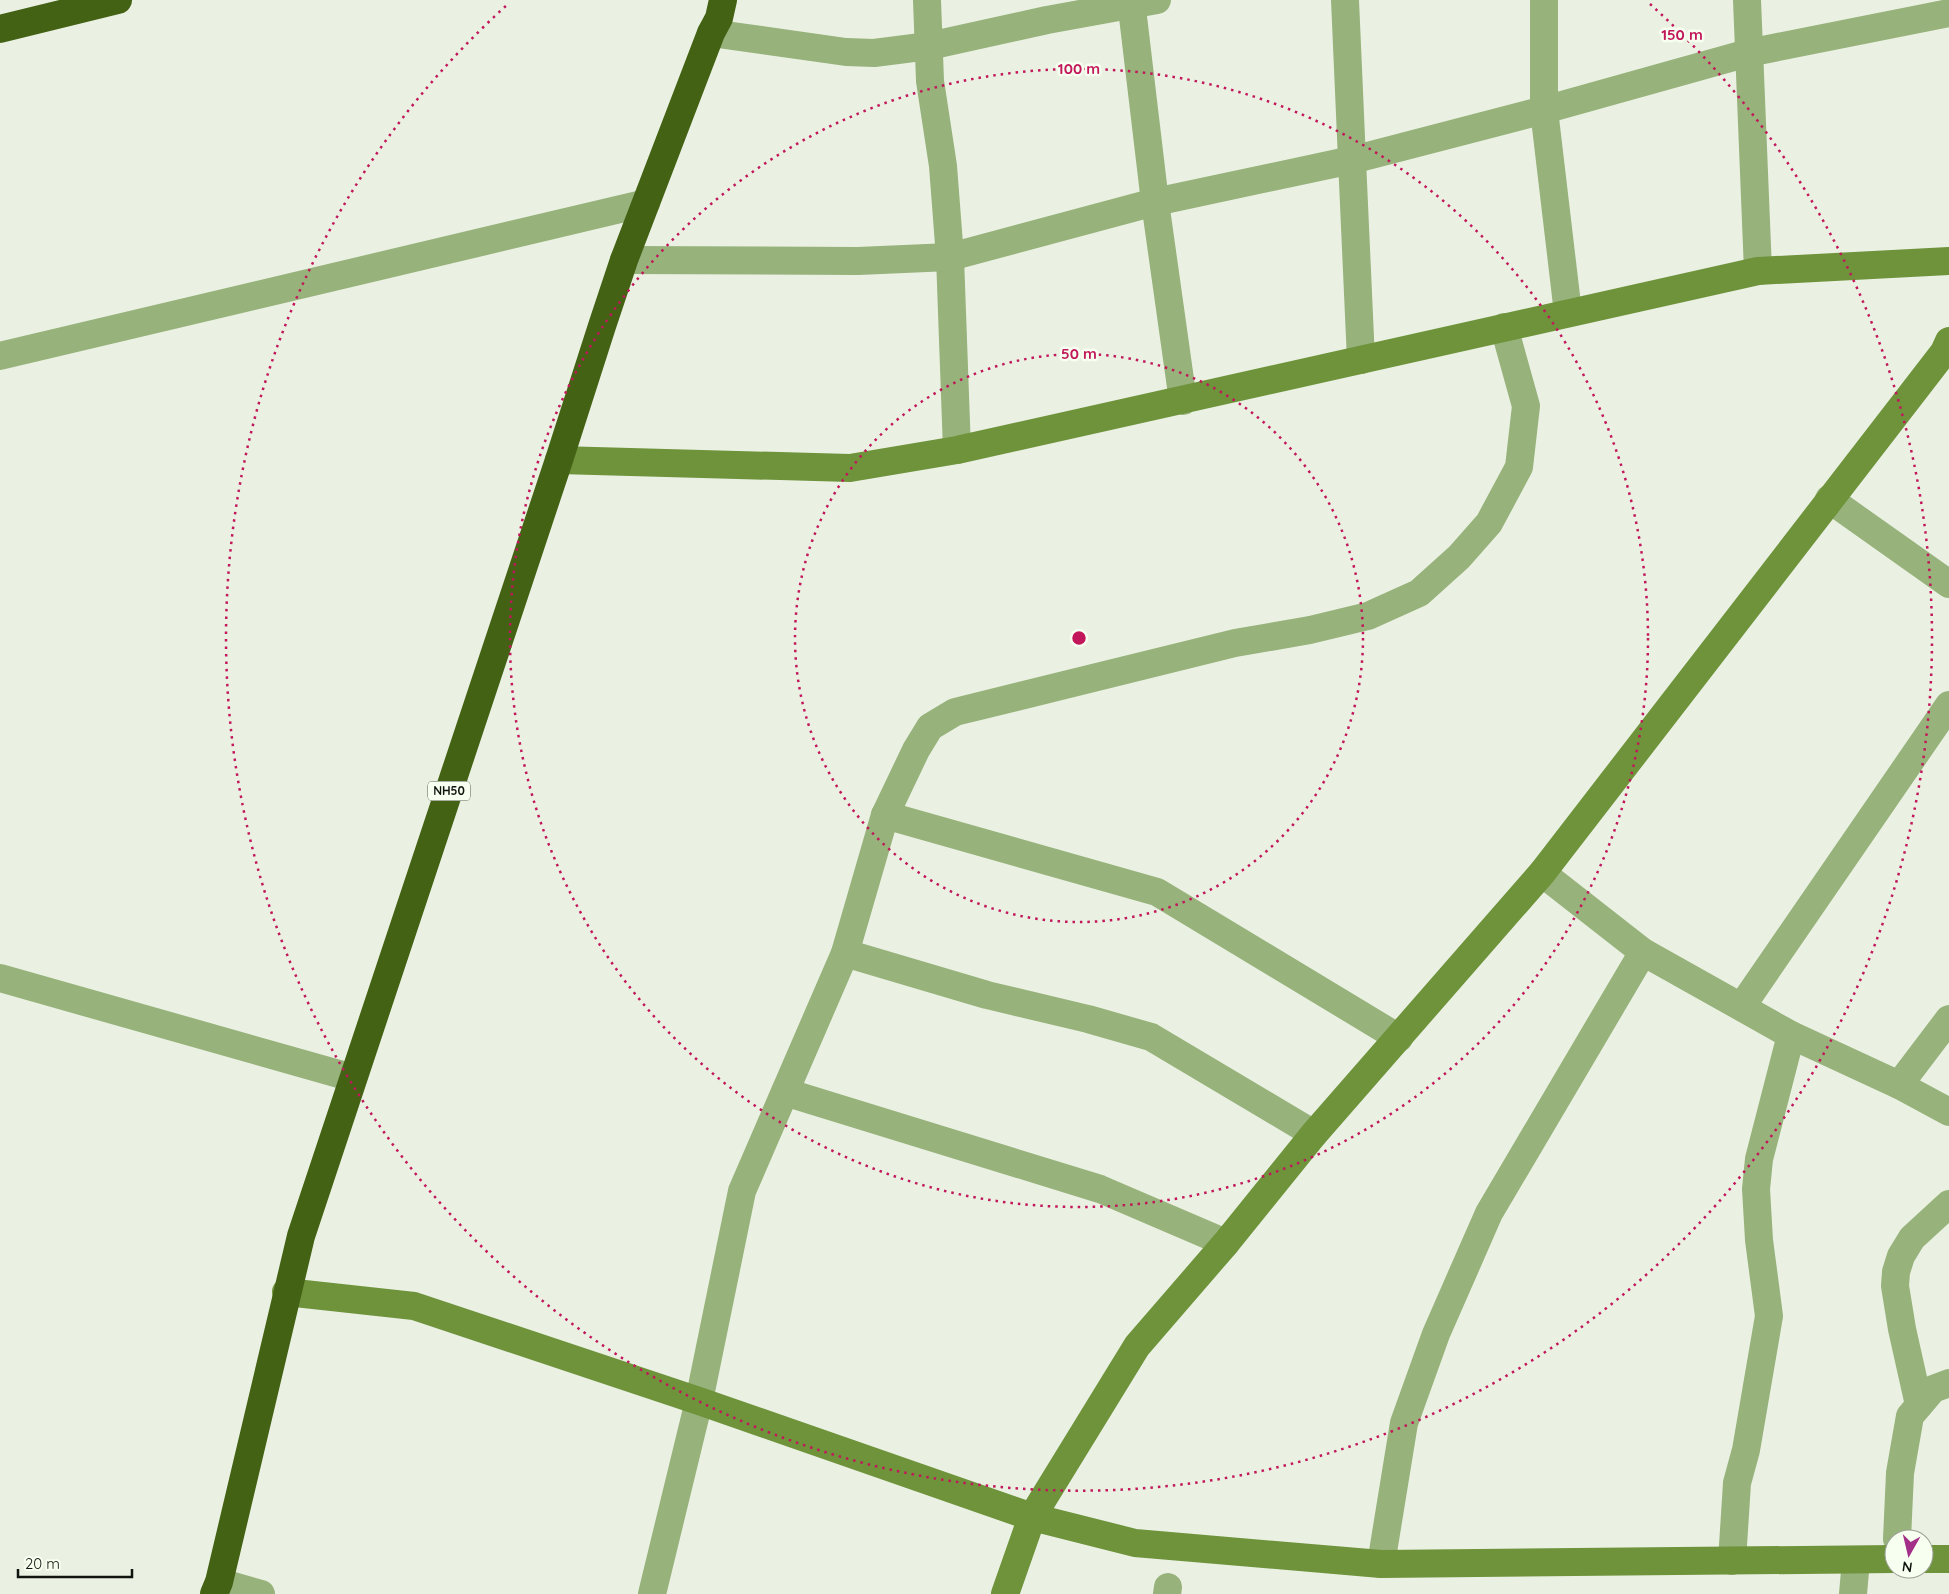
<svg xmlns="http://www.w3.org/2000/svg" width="1949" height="1594" font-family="Quicksand,sans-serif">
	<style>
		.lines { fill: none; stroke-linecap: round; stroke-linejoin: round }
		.street { stroke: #97b27a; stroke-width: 28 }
		.secondary { stroke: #6e933b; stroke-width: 28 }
		.highway { stroke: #446214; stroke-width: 28 }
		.ring { fill: none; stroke: #c2185b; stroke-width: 2.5; stroke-dasharray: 2.5 5 }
		.labels { text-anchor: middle; stroke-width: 5; stroke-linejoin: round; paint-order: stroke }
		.shield { fill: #f7fff0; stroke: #565a52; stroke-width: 1 }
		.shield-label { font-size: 12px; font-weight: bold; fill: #11130e }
		.centre { fill: #c2185b; stroke: #f7fff0; stroke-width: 2.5 }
		.ring-label { font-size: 15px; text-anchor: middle; font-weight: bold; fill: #c2185b; stroke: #f7fff0; stroke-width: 5; stroke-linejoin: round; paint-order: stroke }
	</style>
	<rect width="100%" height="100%" fill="#eaf1e3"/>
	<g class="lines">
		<g class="street">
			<polyline points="927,0 930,81 943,166 950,257 957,450"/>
			<polyline points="1131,0 1155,202 1352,160 1361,360"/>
			<polyline points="1345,0 1352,160 1544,110 1748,53 1949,13"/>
			<polyline points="1544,0 1544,110 1568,313"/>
			<polyline points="1747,0 1758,271"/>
			<polyline points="711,33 846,52 874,53 929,46 1047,20 1157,0"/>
			<polyline points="624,260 858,261 950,257 1155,202 1183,401"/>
			<polyline points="0,356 646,203"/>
			<polyline points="1829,499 1949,584"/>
			<polyline points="885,815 1157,892 1399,1038"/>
			<polyline points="1542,873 1643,952 1791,1035 1899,1085 1949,1112"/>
			<polyline points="845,953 987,995 1088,1019 1151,1037 1314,1134"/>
			<polyline points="0,978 353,1078"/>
			<polyline points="1742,1006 1949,705"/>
			<polyline points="1899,1085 1949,1019"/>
			<polyline points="785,1092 1100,1189 1226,1243"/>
			<polyline points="1919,1405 1902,1329 1895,1286 1896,1272 1901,1256 1912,1238 1949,1204"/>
			<polyline points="1897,1539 1900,1473 1910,1416 1933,1389 1949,1383"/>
			<polyline points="1732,1561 1737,1483 1746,1450 1769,1316 1759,1240 1756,1189 1759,1159 1791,1035"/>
			<polyline points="1381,1564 1404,1423 1436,1334 1489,1213 1643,952"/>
			<polyline points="219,1582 261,1594"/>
			<polyline points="652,1594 699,1401 742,1191 845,953 885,815 916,750 930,727 955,712 1235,643 1310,630 1368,616 1419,593 1459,557 1489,523 1519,467 1526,406 1504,327"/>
			<polyline points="1167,1594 1168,1587"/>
			<polyline points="1853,1594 1856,1560"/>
		</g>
		<g class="secondary">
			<polyline points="559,460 850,468 957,450 1758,271 1949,261"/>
			<polyline points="286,1292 414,1306 699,1401 1032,1517 1137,1346 1226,1243 1314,1134 1542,873 1944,352 1949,341"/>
			<polyline points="1924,1559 1949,1559"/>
			<polyline points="1005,1594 1032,1517 1135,1543 1381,1564 1894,1559"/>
		</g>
		<g class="highway">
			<polyline points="0,29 118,0"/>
			<polyline points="214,1594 219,1582 301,1236 559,460 602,326 624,260 711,33 719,18 723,0"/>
		</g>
	</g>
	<g class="ring">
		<circle cx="1079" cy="638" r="284"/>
		<circle cx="1079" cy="638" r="569"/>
		<path d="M1650 4A853 853 0 1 1 508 4"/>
	</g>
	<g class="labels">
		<rect class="shield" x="428" y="781.5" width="42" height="19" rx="4"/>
		<g class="shield-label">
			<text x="449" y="795">NH50</text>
		</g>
	</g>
	<circle cx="1079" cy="638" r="8" class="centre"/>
	<g class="ring-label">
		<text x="1682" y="40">150 m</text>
		<text x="1079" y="74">100 m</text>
		<text x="1079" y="359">50 m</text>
	</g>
	<g transform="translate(1909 1554) rotate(188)"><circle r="24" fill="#f7fff0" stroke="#9ba196"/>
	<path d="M0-4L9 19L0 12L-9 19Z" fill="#a32f88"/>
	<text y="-8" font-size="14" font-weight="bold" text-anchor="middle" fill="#11130e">N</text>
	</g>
	<path d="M18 1569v8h114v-8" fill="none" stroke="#11130e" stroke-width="2.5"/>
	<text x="25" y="1569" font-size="15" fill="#11130e" stroke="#f7fff0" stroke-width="4" paint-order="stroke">20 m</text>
</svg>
